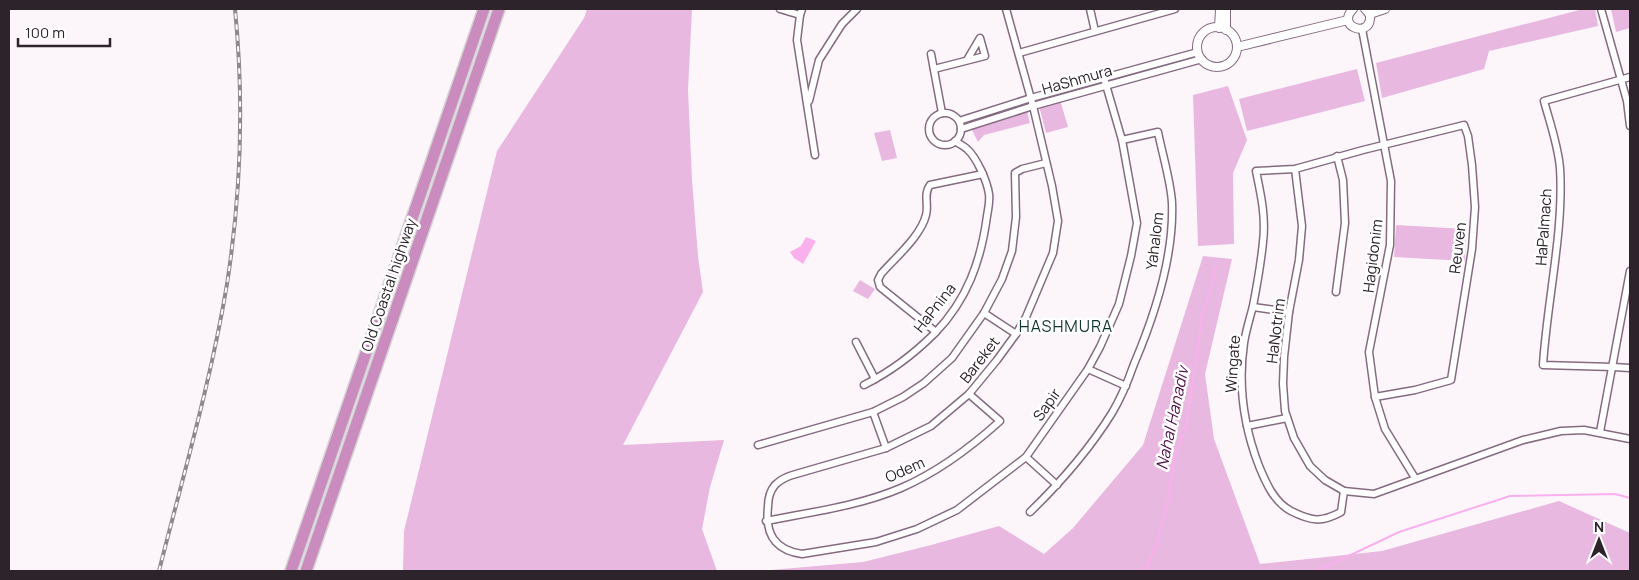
<svg xmlns="http://www.w3.org/2000/svg" width="1639" height="580" font-family="Manrope,sans-serif">
	<style>
		.green { fill: #e9b8e0 }
		.water { fill: #fab0ed }
		.lines { fill: none; stroke-linecap: round; stroke-linejoin: round }
		.stream { stroke: #fab0ed; stroke-width: 2 }
		.minor-casing { stroke: #856b80; stroke-width: 9 }
		.tertiary-casing { stroke: #856b80; stroke-width: 10 }
		.trunk-casing { stroke: #d5d3d5; stroke-width: 14 }
		.minor { stroke: #fff; stroke-width: 6 }
		.tertiary { stroke: #fff; stroke-width: 8 }
		.trunk { stroke: #ca8cbf; stroke-width: 11 }
		.rail-casing { stroke: #90888f; stroke-width: 4 }
		.rail { stroke: #fff; stroke-width: 2; stroke-dasharray: 5.5; stroke-linecap: butt }
		.labels { text-anchor: middle; stroke-width: 5; stroke-linejoin: round; paint-order: stroke }
		.street-label { font-size: 15px; fill: #2d232b; stroke: #fff }
		.neighbourhood-label { font-size: 16px; letter-spacing: 1px; fill: #133532; stroke: #fff }
		.water-label { font-size: 16px; font-style: italic; fill: #501149; stroke: #fff }
	</style>
	<rect width="100%" height="100%" fill="#fcf6fb"/>
	<g class="green">
		<polygon points="587,9 692,9 688,90 692,180 698,256 703,292 623,445 724,440 710,487 702,529 717,571 403,571 404,531 497,151 584,18"/>
		<polygon points="1583,9 1595,9 1598,26 1489,51 1484,69 1382,98 1376,63"/>
		<polygon points="1611,9 1630,9 1630,28 1616,32"/>
		<polygon points="1357,69 1365,101 1247,131 1239,99"/>
		<polygon points="1228,86 1247,140 1233,173 1234,244 1198,246 1193,95"/>
		<polygon points="1060,100 1068,127 1046,133 1039,106"/>
		<polygon points="1027,111 1030,123 984,135 978,142 970,126"/>
		<polygon points="890,130 897,158 882,161 874,133"/>
		<polygon points="1396,225 1466,229 1465,261 1394,257"/>
		<polygon points="1203,256 1232,259 1205,374 1214,439 1260,564 1382,551 1559,501 1630,533 1630,571 760,571 863,562 931,545 999,526 1044,554 1073,528 1143,445"/>
		<polygon points="860,280 875,289 868,299 853,291"/>
	</g>
	<polygon class="water" points="806,237 816,241 803,264 794,258 790,252 801,246"/>
	<g class="lines">
		<g class="stream">
			<polyline points="1145,571 1157,543 1169,496 1174,460 1186,426 1202,318 1216,267"/>
			<polyline points="1317,571 1399,532 1510,496 1615,494 1630,498"/>
		</g>
		<defs>
			<g id="minor">
				<polyline points="780,9 800,15"/>
				<polyline points="802,9 800,15 797,40 815,155"/>
				<path d="M1006 9 1033 106 1052 186 1058 221 1053 253 1026 317 1016 334 997 360 969 394 931 426 886 448 796 474C788 476 781 479 775 485 769 492 768 499 768 507 765 533 774 550 802 554L876 542 917 529 957 510 1026 457 1088 369 1100 347 1119 304 1131 256 1137 223 1122 140 1104 78"/>
				<polyline points="1090,9 1095,31"/>
				<polyline points="1601,9 1627,101 1630,126"/>
				<polyline points="1362,29 1391,181 1390,245 1369,352 1375,397 1385,429 1415,478"/>
				<polyline points="1019,53 1175,9"/>
				<polyline points="931,54 942,113"/>
				<polyline points="934,69 985,56 980,38 967,60"/>
				<path d="M1630 77 1544 101C1550 123 1558 145 1560 168 1564 231 1547 301 1543 365L1613 367 1630 368"/>
				<polyline points="809,101 819,60 842,24 857,9"/>
				<circle cx="945" cy="129" r="16"/>
				<polyline points="959,121 1031,98 1198,52"/>
				<polyline points="961,129 1033,106 1202,59"/>
				<polyline points="1295,169 1302,226 1299,260 1289,312 1284,357 1283,384 1285,411 1294,438 1310,466 1325,480 1344,491 1374,494 1523,440 1561,431 1584,430 1630,439"/>
				<polyline points="1336,292 1345,223 1343,180 1337,156"/>
				<polyline points="1253,307 1289,312"/>
				<polyline points="984,313 1016,334"/>
				<path d="M936 332 880 287 878 280 881 274C895 258 921 236 926 215 929 205 923 194 930 185L983 174"/>
				<polyline points="856,342 875,379"/>
				<polyline points="1088,369 1126,386"/>
				<path d="M864 385C890 372 915 353 935 333 967 300 981 261 987 216 988 210 990 201 989 194 987 181 977 158 967 149 964 146 959 144 955 141"/>
				<polyline points="873,412 886,448"/>
				<polyline points="1247,426 1287,418"/>
				<polyline points="1600,432 1630,271"/>
				<polyline points="758,445 873,412 903,397 924,383 952,358 984,313 1002,279 1012,251 1016,217 1015,173 1022,169 1046,163"/>
				<polyline points="1026,457 1057,485"/>
				<path d="M1344 491 1341 512C1321 523 1311 521 1291 511 1274 502 1266 483 1259 466 1244 427 1238 384 1244 343 1246 330 1250 318 1253 306 1257 285 1261 263 1263 242 1266 217 1261 195 1256 171L1295 169 1363 150 1464 125 1468 136 1472 165 1475 207 1472 249 1451 380 1415 390 1375 397"/>
				<path d="M1030 512C1061 482 1089 450 1112 413 1121 398 1128 381 1134 364 1154 317 1174 255 1172 203 1171 182 1162 153 1158 132L1122 140"/>
				<path d="M766 521C811 512 859 506 901 488 938 472 970 448 1000 421L969 394"/>
			</g>
			<g id="tertiary">
				<polyline points="1226,9 1226,30"/>
				<path d="M1353 9C1336 26 1368 38 1370 19 1371 14 1368 12 1365 9"/>
				<polyline points="1370,14 1385,9"/>
				<circle cx="1217" cy="47" r="20"/>
				<polyline points="1219,28 1220,9"/>
				<polyline points="1237,47 1348,20"/>
			</g>
			<g id="trunk">
				<polyline points="291,571 484,9"/>
				<polyline points="306,571 499,9"/>
			</g>
		</defs>
		<use href="#minor" class="minor-casing"/>
		<use href="#tertiary" class="tertiary-casing"/>
		<use href="#trunk" class="trunk-casing"/>
		<use href="#minor" class="minor"/>
		<use href="#tertiary" class="tertiary"/>
		<use href="#trunk" class="trunk"/>
		<defs>
			<path id="rail" d="M159 571C183 476 211 381 227 284 241 194 244 100 235 9"/>
		</defs>
		<use href="#rail" class="rail-casing"/>
		<use href="#rail" class="rail"/>
	</g>
	<g class="labels">
		<g class="street-label">
			<text transform="translate(1077 80) rotate(-16)" y="5">HaShmura</text>
			<text transform="translate(1544 227) rotate(-86)" y="5">HaPalmach</text>
			<text transform="translate(1155 241) rotate(-83)" y="5">Yahalom</text>
			<text transform="translate(1458 248) rotate(-83)" y="5">Reuven</text>
			<text transform="translate(1373 256) rotate(-83)" y="5">Hagidonim</text>
			<text transform="translate(389 285) rotate(-71)" y="5">Old Coastal highway</text>
			<text transform="translate(935 308) rotate(-52)" y="5">HaPnina</text>
			<text transform="translate(1276 331) rotate(-83)" y="5">HaNotrim</text>
			<text transform="translate(980 360) rotate(-52)" y="5">Bareket</text>
			<text transform="translate(1233 364) rotate(-86)" y="5">Wingate</text>
			<text transform="translate(1047 405) rotate(-55)" y="5">Sapir</text>
			<text transform="translate(905 470) rotate(-24)" y="5">Odem</text>
		</g>
		<g class="neighbourhood-label">
			<text x="1066" y="332">HASHMURA</text>
		</g>
		<g class="water-label">
			<text transform="translate(1172 418) rotate(-78)" y="6">Nahal Hanadiv</text>
		</g>
	</g>
	<rect width="1639" height="580" fill="none" stroke="#2d232b" stroke-width="20"/>
	<g transform="translate(1599 540)" stroke="#ffffff" stroke-width="4" paint-order="stroke">
	<path d="M0-4L9 19L0 12L-9 19Z" fill="#2d232b"/>
	<text y="-8" font-size="14" font-weight="bold" text-anchor="middle" fill="#2d232b">N</text>
	</g>
	<path d="M18 38v8h92v-8" fill="none" stroke="#2d232b" stroke-width="2.5"/>
	<text x="25" y="38" font-size="15" fill="#2d232b" stroke="#ffffff" stroke-width="4" paint-order="stroke">100 m</text>
</svg>
